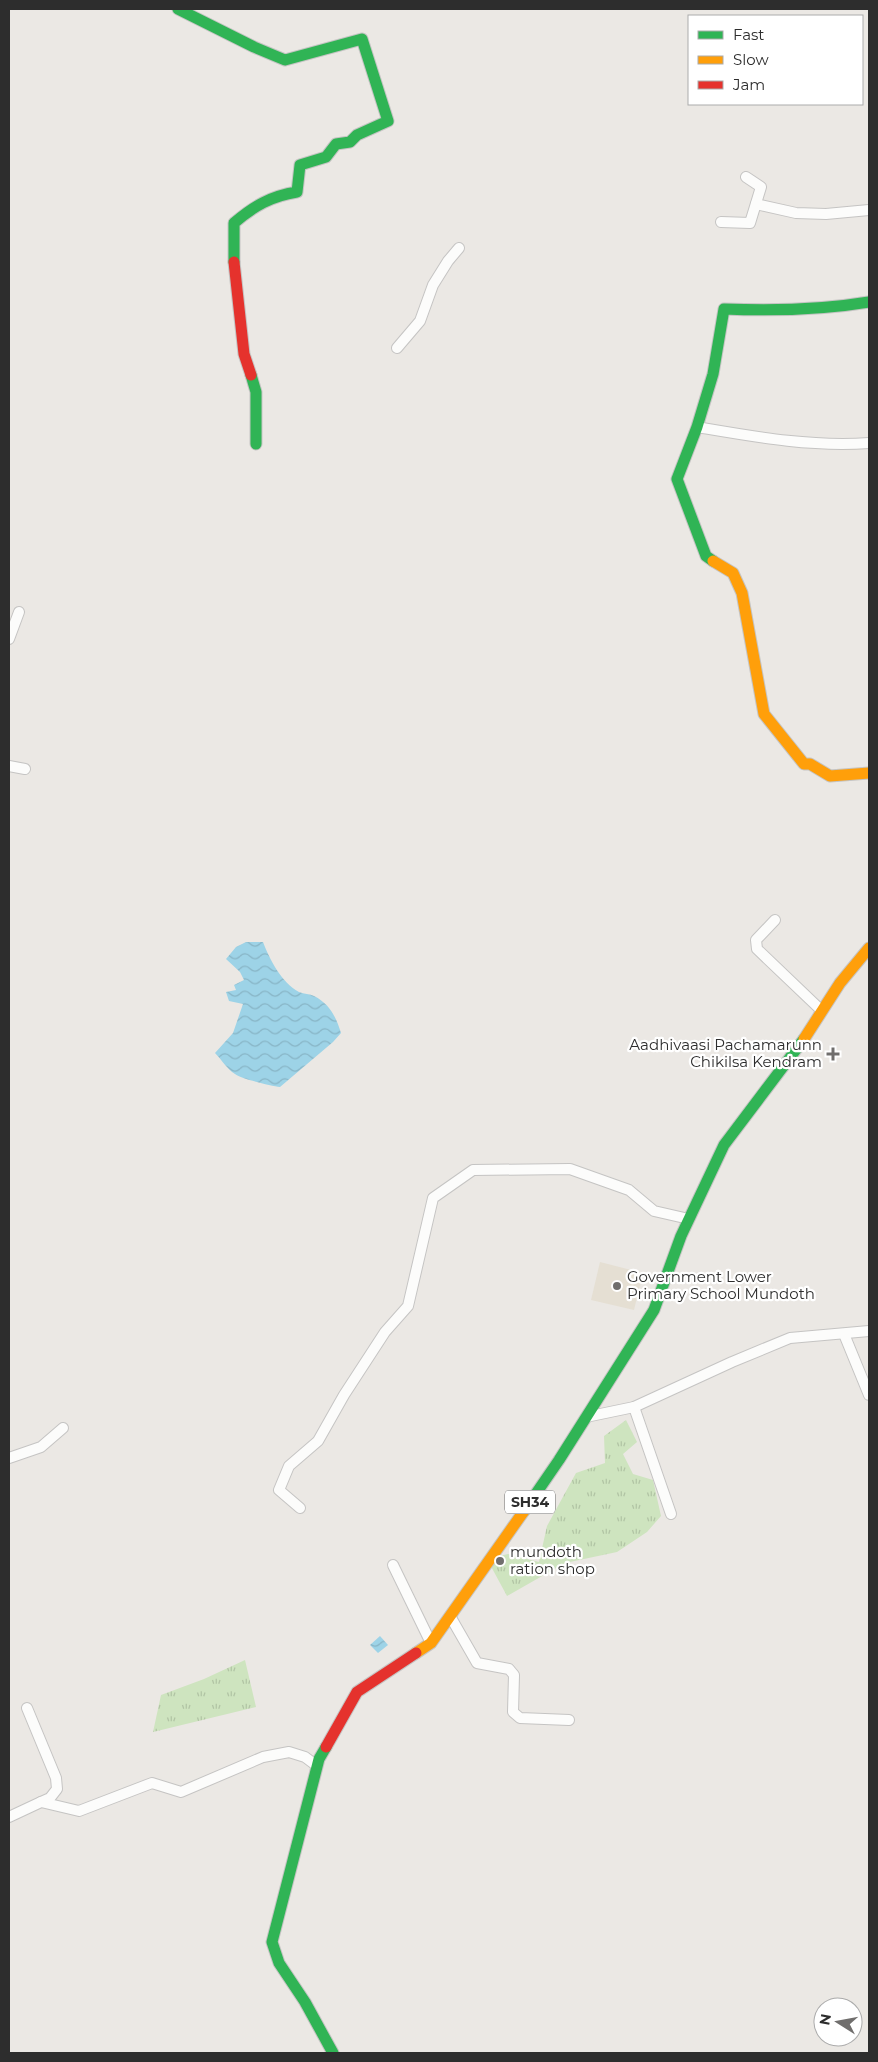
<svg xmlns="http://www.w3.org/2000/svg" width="878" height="2062" font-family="Montserrat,sans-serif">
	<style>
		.education { fill: #e5dfd3 }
		.grass { fill: url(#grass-tufts) }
		.water { fill: url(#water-waves) }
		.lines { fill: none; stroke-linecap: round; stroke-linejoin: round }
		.street-casing { stroke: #c5c4c3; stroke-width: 12 }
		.fast-casing { stroke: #c5c4c3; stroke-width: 13 }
		.slow-casing { stroke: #c5c4c3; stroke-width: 13 }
		.jam-casing { stroke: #c5c4c3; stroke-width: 13 }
		.street { stroke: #fcfcfb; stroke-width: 10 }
		.fast { stroke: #30b455; stroke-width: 11 }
		.slow { stroke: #ff9f0a; stroke-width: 11 }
		.jam { stroke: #e5322d; stroke-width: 11 }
		.poi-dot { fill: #706e6d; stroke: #fff; stroke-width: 2 }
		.labels { text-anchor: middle; stroke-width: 4.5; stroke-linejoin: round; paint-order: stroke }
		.shield { fill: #fff; stroke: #6c6c6c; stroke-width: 1 }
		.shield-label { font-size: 14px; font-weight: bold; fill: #2d2d2d }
		.poi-label { font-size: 15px; fill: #2d2d2d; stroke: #fff; text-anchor: start }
	</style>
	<defs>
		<pattern id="grass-tufts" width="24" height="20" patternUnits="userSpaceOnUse" patternTransform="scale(1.25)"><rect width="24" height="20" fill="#cee4bf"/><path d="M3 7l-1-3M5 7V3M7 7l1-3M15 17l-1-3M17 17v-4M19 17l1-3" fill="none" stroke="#b1c4a4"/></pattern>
		<pattern id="water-waves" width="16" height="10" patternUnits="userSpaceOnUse" patternTransform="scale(1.25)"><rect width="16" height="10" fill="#9dd3e7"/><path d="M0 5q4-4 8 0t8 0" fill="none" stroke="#88b5c6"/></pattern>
	</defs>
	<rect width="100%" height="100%" fill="#ebe8e4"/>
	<polygon class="education" points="600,1262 643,1273 634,1310 591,1300"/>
	<g class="grass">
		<polygon points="626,1420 637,1442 623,1454 633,1474 653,1480 661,1516 647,1532 617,1552 565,1563 507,1596 487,1559 508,1554 539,1562 547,1526 576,1473 605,1463 604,1436"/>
		<polygon points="245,1660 256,1707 153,1732 161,1695 204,1679"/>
	</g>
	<g class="water">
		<path d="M246 942H263C270 960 281 982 299 992 304 994 310 994 314 996 330 1004 336 1017 341 1033L333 1042 280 1087C271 1086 242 1079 235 1074 227 1069 221 1059 215 1053L233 1033 243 1004 229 1001 226 992 236 990 234 985 244 980 240 972 226 959 236 947Z"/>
		<polygon points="380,1636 388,1645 378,1653 370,1645"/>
	</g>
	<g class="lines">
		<defs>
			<g id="street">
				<polyline points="756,204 796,213 826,214 869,210"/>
				<polyline points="721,222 750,223 761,187 746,177"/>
				<polyline points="397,348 420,321 433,285 448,261 459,248"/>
				<path d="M697 427C756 437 810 447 869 443"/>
				<polyline points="9,639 19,612"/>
				<polyline points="9,766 25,769"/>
				<polyline points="775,920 756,940 757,949 822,1011"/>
				<polyline points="844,1334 869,1395"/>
				<polyline points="634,1407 671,1514"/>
				<polyline points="586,1417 634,1407 732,1362 790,1338 869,1331"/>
				<polyline points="9,1458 41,1447 63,1428"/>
				<polyline points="300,1508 279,1490 289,1466 318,1441 344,1395 385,1332 408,1306 433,1198 473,1170 570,1169 629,1190 654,1211 689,1219"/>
				<polyline points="393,1565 431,1643"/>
				<polyline points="450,1616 477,1663 509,1669 514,1675 513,1712 520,1718 569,1720"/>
				<polyline points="27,1708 56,1778 57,1789 50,1798 41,1802"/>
				<polyline points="9,1817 41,1802 79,1811 152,1783 181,1792 263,1757 289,1752 305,1757 317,1766"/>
			</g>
			<g id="fast">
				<path d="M178 9 254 47 285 60 362 39 388 121 357 135 350 142 336 144 326 157 300 165 297 192C271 196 254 206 234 223V262"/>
				<polyline points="251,375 256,392 256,444"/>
				<path d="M713 561 706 556 677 479 697 427 713 374 724 309C773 311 821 310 869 302"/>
				<polyline points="524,1511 559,1460 654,1310 681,1236 724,1145 804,1039"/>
				<polyline points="326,1747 319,1759 272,1942 279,1963 305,2002 333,2053"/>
			</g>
			<g id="slow">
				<polyline points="713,561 733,573 742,593 764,714 804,764 810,764 830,776 869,773"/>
				<polyline points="804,1039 840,983 869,948"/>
				<polyline points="416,1653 431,1643 524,1511"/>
			</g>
			<g id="jam">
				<polyline points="234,262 244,354 251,375"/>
				<polyline points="326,1747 357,1692 416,1653"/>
			</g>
		</defs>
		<use href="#street" class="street-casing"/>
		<use href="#fast" class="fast-casing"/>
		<use href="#slow" class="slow-casing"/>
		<use href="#jam" class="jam-casing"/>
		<use href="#street" class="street"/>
		<use href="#fast" class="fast"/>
		<use href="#slow" class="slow"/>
		<use href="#jam" class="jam"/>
	</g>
	<g class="poi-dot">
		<path d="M830.5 1046.5h5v5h5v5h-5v5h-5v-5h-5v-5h5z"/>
		<circle cx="617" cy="1286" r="5"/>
		<circle cx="500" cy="1561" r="5"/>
	</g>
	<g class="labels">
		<rect class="shield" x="505" y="1490.5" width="50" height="23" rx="4"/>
		<g class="shield-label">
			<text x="530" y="1507">SH34</text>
		</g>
		<g class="poi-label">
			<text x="822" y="1050" text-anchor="end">Aadhivaasi Pachamarunn<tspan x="822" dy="17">Chikilsa Kendram</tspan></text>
			<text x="627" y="1282">Government Lower<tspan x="627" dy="17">Primary School Mundoth</tspan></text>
			<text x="510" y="1557">mundoth<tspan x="510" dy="17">ration shop</tspan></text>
		</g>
	</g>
	<rect width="878" height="2062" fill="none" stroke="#2d2d2d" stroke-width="20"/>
	<rect x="688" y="15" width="175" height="90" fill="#ffffff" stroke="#ababab"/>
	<rect x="698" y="31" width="25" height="8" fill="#30b455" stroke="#ababab"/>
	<text x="733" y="40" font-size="15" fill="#2d2d2d">Fast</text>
	<rect x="698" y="56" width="25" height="8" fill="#ff9f0a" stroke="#ababab"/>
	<text x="733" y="65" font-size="15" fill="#2d2d2d">Slow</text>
	<rect x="698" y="81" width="25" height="8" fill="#e5322d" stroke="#ababab"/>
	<text x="733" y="90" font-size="15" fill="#2d2d2d">Jam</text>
	<g transform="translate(838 2022) rotate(281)"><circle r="24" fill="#ffffff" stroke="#ababab"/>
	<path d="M0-4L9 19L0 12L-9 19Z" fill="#706e6d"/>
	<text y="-8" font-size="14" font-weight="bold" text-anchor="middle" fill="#2d2d2d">N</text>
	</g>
</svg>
